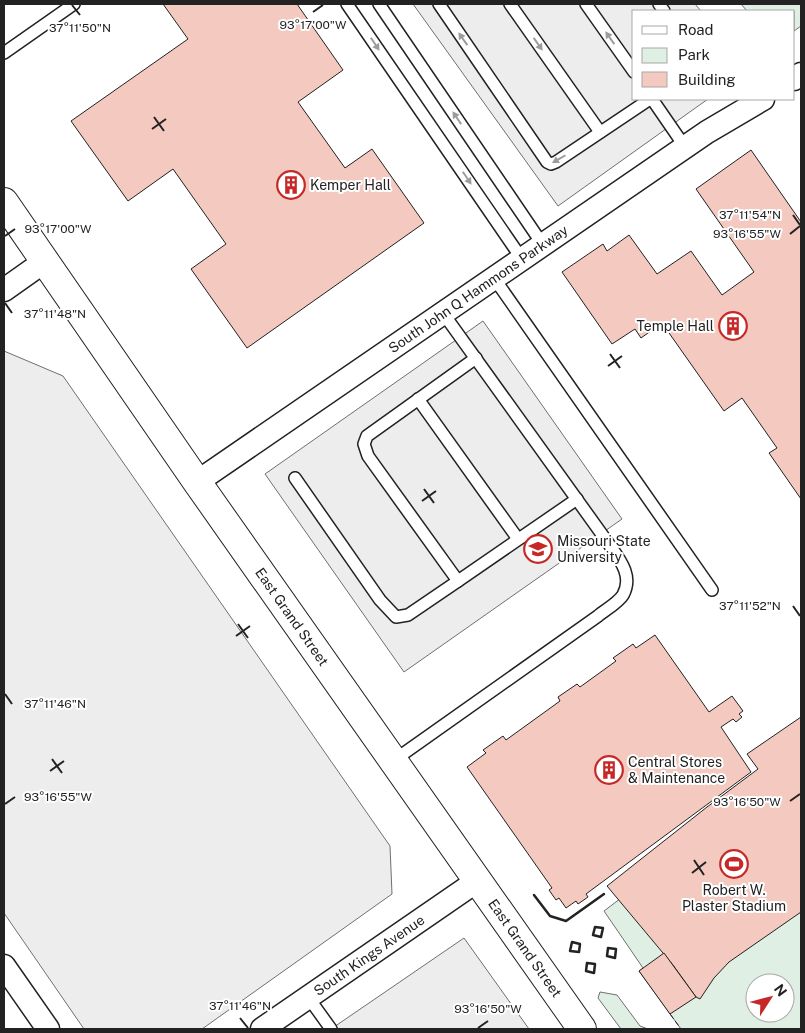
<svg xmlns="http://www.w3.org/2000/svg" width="805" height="1033" font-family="'Public Sans',sans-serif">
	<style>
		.green { fill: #e0efe3; stroke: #6f6f6f; fill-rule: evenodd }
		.parking { fill: #ededed; stroke: #6f6f6f }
		.building { fill: #f3c9c0; stroke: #222 }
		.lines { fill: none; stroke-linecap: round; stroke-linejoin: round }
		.service-casing { stroke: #222; stroke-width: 14 }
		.minor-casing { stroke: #222; stroke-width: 25 }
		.secondary-casing { stroke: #222; stroke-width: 30 }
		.service { stroke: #fff; stroke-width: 11 }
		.minor { stroke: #fff; stroke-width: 22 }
		.secondary { stroke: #fff; stroke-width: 28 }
		.fence { stroke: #222; stroke-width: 1; stroke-dasharray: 6 2.5; stroke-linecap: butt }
		.wall { stroke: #222; stroke-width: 2.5 }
		.oneway { fill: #9c9c9c }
		.ticks { fill: none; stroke: #222; stroke-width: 2 }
		.labels { text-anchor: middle; stroke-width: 4; stroke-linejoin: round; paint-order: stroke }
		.poi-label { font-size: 14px; fill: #222; stroke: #fff; text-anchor: start }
		.street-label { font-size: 14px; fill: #222; stroke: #fff }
		.ticks-label { font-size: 12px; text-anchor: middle; fill: #222; stroke: #fff; stroke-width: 4; stroke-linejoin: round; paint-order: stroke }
	</style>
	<rect width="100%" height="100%" fill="#fff"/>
	<g class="green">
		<polygon points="741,4 801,4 801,26 794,31 794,11 747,11"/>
		<path d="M801 765V1029H681L639 971 643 968 604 911 728 817ZM755 983H785V1013H755Z"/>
		<polygon points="600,992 617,995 640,1026 648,1029 621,1029 598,998"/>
	</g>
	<g class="parking">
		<polygon points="413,4 695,4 701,11 634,11 634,99 708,99 558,206"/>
		<polygon points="483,321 622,519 404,672 265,474"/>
		<polygon points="4,351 63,376 390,846 392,894 202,1029 84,1029 4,913"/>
		<polygon points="464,938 529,1029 331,1029"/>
	</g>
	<g class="building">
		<polygon points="163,4 297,4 343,70 298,102 345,168 372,149 424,223 247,348 191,269 226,244 173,169 128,201 71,121 188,39"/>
		<polygon points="751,150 801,222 801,499 769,453 777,448 742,398 724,411 662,323 641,338 635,329 612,344 562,272 603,244 607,251 629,235 657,274 691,251 722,295 754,272 696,189"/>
		<polygon points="655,635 709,712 732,696 743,711 739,714 742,717 736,722 733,719 721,727 751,772 586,894 588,897 578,904 576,901 566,908 559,898 556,900 549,890 552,888 467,767 486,753 483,750 503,736 506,740 560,701 558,697 577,684 580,687 616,661 613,658 633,644 636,648"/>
		<polygon points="801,717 801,912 729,962 714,978 700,999 696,997 673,965 607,886 707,807 758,769 747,754"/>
		<polygon points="664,953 696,997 670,1014 639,971"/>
	</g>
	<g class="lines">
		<defs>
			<g id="service">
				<polyline points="347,4 522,259"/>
				<polyline points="379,4 543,245"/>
				<polyline points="439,4 547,162 551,164 556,162 650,99"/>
				<polyline points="510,4 600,132"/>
				<polyline points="586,4 634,72"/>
				<polyline points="659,4 664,11"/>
				<polyline points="4,53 74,4"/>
				<polyline points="652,99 685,147"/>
				<polyline points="494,278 712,590"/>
				<polyline points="476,358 367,436 364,444 368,456 450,570 458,581 577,499"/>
				<polyline points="418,399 518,539"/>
				<polyline points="295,478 380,600 396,617 408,615 458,581"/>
				<path d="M393 761 598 616C605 610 618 603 623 595 633 577 621 561 611 547L443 313"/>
				<polyline points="308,997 331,1029"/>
			</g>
			<g id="minor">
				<polyline points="794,79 801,74"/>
				<polyline points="4,290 45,261"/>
				<path id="s1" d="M197 482 707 132 763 99"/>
				<polyline points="4,966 48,1029"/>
				<path id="s2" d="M262 1029 477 881"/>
			</g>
			<g id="secondary">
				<path id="s3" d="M4 202 197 482 582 1029"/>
			</g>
		</defs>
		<use href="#service" class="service-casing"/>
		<use href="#minor" class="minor-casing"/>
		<use href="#secondary" class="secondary-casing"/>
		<use href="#service" class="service"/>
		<use href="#minor" class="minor"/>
		<use href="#secondary" class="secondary"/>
		<polyline class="fence" points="670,1014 681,1029"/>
		<g class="wall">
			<polyline points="534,895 550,916 566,921 604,894"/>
			<polygon points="595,927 603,928 601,937 593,935"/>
			<polygon points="572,942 580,944 579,952 570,951"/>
			<polygon points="608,948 616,949 615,958 607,956"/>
			<polygon points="587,963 595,964 594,973 586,971"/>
		</g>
	</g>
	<defs><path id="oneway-solid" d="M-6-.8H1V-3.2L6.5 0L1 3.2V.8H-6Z" transform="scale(1.25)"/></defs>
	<g class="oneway">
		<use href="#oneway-solid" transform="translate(610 38) rotate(-125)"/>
		<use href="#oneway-solid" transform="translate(463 39) rotate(-125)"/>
		<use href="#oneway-solid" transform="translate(375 44) rotate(56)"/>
		<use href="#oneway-solid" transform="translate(538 44) rotate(55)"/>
		<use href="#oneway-solid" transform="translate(457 118) rotate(-124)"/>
		<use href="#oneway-solid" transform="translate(559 159) rotate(150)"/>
		<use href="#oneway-solid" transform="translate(467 178) rotate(56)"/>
	</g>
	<path class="ticks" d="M72 5 80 15M313 12 323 5M154 117 164 131M152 129 166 119M793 215 800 225M790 234 800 226M5 236 15 229M5 303 12 313M610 354 620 368M608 366 622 356M424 489 434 503M422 501 436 491M793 606 800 616M238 624 248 638M236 636 250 626M5 694 12 704M52 759 62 773M50 771 64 761M790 801 800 794M5 804 15 797M694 860 704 875M692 873 706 862M240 1018 248 1028M478 1028 488 1021"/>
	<defs>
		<symbol id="building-ring" viewBox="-11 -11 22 22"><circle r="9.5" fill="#fff" stroke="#c62828" stroke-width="1.5"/><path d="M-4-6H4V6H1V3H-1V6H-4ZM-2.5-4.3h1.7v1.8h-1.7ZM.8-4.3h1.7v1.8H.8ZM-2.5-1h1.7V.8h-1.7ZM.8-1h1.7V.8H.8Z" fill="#c62828"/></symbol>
		<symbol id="university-ring" viewBox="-11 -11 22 22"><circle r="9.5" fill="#fff" stroke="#c62828" stroke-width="1.5"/><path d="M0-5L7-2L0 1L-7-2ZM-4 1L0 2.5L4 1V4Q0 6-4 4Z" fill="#c62828"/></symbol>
		<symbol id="stadium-ring" viewBox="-11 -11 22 22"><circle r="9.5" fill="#fff" stroke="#c62828" stroke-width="1.5"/><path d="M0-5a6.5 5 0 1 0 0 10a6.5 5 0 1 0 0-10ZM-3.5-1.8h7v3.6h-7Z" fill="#c62828"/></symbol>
	</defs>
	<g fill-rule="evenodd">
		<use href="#building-ring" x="275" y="169" width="32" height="32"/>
		<use href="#building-ring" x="717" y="310" width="32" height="32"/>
		<use href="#university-ring" x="522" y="533" width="32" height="32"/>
		<use href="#building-ring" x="593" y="754" width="32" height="32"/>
		<use href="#stadium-ring" x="718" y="848" width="32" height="32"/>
	</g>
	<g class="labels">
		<g class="poi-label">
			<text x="310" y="190">Kemper Hall</text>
			<text x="714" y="331" text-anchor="end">Temple Hall</text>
			<text x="557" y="546">Missouri State<tspan x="557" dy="16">University</tspan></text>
			<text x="628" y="767">Central Stores<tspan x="628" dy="16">&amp; Maintenance</tspan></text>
			<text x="734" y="895" text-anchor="middle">Robert W.<tspan x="734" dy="16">Plaster Stadium</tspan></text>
		</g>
		<g class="street-label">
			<text dy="5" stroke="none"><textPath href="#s1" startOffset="341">South John Q Hammons Parkway</textPath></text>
			<text dy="5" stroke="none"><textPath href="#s3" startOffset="505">East Grand Street</textPath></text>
			<text dy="5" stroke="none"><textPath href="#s3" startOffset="910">East Grand Street</textPath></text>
			<text dy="5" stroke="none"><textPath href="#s2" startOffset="130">South Kings Avenue</textPath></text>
		</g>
	</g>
	<g class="ticks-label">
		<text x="313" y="29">93°17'00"W</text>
		<text x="80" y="32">37°11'50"N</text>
		<text x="750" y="219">37°11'54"N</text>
		<text x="58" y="233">93°17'00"W</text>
		<text x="747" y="238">93°16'55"W</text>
		<text x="55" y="318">37°11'48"N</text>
		<text x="750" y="610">37°11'52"N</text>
		<text x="55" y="708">37°11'46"N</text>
		<text x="58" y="801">93°16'55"W</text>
		<text x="747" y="806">93°16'50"W</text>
		<text x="240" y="1010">37°11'46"N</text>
		<text x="488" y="1013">93°16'50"W</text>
	</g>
	<rect width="805" height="1033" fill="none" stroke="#222222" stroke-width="10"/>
	<rect x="632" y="10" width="162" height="90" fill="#ffffff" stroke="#a7a7a7"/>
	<rect x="642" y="26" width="25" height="8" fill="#ffffff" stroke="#a7a7a7"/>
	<text x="678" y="35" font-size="15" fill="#222222">Road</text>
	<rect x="642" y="48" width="25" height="15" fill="#e0efe3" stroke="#a7a7a7"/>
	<text x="678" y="60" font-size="15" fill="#222222">Park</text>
	<rect x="642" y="72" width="25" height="15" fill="#f3c9c0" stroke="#a7a7a7"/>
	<text x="678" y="85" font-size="15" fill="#222222">Building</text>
	<g transform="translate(770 998) rotate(54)"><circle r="24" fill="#ffffff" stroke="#a7a7a7"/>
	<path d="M0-4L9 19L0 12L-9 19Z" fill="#c62828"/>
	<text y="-8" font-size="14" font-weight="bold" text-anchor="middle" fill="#222222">N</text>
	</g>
</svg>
